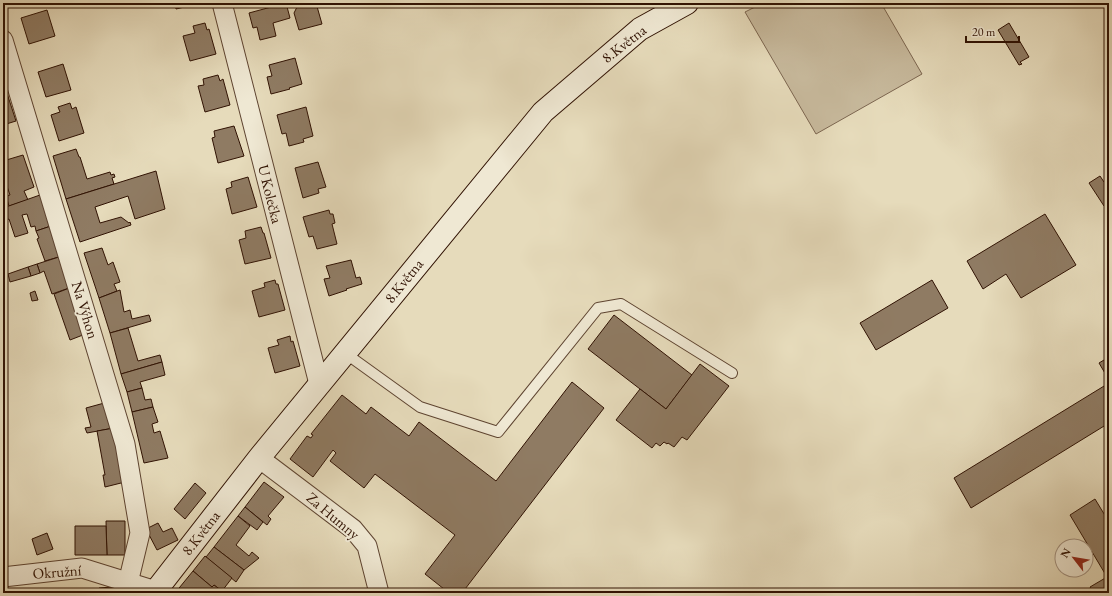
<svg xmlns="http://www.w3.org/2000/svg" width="1112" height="596" font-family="'EB Garamond',serif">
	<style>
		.green { fill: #c7b99c; stroke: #7c6650 }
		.building { fill: #8f7b63; stroke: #301203 }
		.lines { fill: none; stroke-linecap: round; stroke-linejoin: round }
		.lane-casing { stroke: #5e4431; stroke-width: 12 }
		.street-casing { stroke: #5e4431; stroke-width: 21 }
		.secondary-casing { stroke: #301203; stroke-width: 24 }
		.lane { stroke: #efe8d3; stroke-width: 10 }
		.street { stroke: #efe8d3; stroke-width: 19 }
		.secondary { stroke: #efe8d3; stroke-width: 22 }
		.labels { text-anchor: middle; stroke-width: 4; stroke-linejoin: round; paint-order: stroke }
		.street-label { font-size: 15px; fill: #301203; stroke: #efe8d3 }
	</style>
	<rect width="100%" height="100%" fill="#e6dbbb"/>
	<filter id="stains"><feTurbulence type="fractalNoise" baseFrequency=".005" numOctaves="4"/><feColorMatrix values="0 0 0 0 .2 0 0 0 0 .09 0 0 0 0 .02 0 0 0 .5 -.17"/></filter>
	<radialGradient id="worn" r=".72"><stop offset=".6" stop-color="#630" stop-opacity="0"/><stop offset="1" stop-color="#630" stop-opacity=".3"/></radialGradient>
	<polygon class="green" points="755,3 881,3 922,74 816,134 745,12 757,6"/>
	<g class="building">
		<polygon points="175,3 201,3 176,9"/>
		<polygon points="286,3 290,18 273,23 276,36 260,40 257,27 253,28 249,13"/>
		<polygon points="311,3 316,3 322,24 299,30 294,13 297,7"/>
		<polygon points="47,10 55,36 29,44 21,18"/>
		<polygon points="205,23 207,30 209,29 216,54 190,61 183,36 195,33 193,26"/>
		<polygon points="1009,23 1029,57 1020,62 1022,64 1019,65 998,30"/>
		<polygon points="295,58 302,84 289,88 290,89 271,94 267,77 272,76 269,65"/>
		<polygon points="63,64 71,90 46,97 38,72"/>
		<polygon points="218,75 220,81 223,79 230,105 205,112 198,86 204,85 203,79"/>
		<polygon points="3,81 16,121 3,125"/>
		<polygon points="70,103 72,109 76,107 84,133 59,141 51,115 60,112 58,107"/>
		<polygon points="306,107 313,136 303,139 304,142 289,146 286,133 282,134 277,115"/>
		<polygon points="234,126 244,156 218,163 212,138 215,137 214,131"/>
		<polygon points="76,149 79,157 80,157 87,179 110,172 111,175 114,174 115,177 112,178 114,184 66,199 53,156"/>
		<polygon points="23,155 34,187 24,191 28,200 9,206 6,196 10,195 3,175 3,161"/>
		<polygon points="318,162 326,187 318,189 319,193 303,198 295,168"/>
		<polygon points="156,171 165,209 135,219 128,196 95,207 100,223 121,217 129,223 130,222 131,225 80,242 66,199"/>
		<polygon points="1100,176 1104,182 1109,179 1109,203 1104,206 1089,183"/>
		<polygon points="248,177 257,207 232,214 226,189 232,187 231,182"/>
		<polygon points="40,195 51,226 36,231 35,226 31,227 27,214 22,215 28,233 15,237 9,219 4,221 3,208"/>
		<polygon points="329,210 330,214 333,214 335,223 332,224 337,244 317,249 313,236 309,237 303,217"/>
		<polygon points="1045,214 1076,265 1021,298 1006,274 983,289 967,261"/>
		<polygon points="51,226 62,256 45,261 37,239 39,238 36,231"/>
		<polygon points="261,227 263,233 264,233 271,258 245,264 239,240 246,238 245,231"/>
		<polygon points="102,248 108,265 113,262 120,282 114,284 117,291 99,298 84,253"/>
		<polygon points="62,256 72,287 52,294 44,271 40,273 37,264"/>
		<polygon points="351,260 356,278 360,277 362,284 346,289 347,290 329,296 324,279 330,278 326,266"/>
		<polygon points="37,264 40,273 31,276 28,267"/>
		<polygon points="28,267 31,276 10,282 8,274"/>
		<polygon points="275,280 276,284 278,284 285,310 259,317 252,291 265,287 264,283"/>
		<polygon points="932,280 948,308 876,350 860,323"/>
		<polygon points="72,287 88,333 70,340 54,294"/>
		<polygon points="120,290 124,312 130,310 132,319 149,315 151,321 110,333 99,298"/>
		<polygon points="35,291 38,300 32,301 30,293"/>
		<polygon points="614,315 692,375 666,409 588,349"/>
		<polygon points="128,328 138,361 160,355 162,362 121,374 110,333"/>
		<polygon points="290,336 291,342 293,341 300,366 275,373 268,348 279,345 277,340"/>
		<polygon points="1109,357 1109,380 1099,363"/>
		<polygon points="162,362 165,375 140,382 142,388 127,392 121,374"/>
		<polygon points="700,364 729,386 687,440 682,437 674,447 668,443 667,444 664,442 660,446 656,443 652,448 616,420 640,389 666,409"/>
		<polygon points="572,382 604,408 462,593 449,593 425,574 455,535 375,474 364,488 330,461 336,453 333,450 313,477 290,459 307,436 311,438 313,435 311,434 342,395 366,414 371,407 409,436 419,422 496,481"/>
		<polygon points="1109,383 1109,423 971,508 954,478"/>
		<polygon points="142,388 145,400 151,399 153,407 132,412 127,392"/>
		<polygon points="108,402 114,428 87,433 85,428 91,427 86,408"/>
		<polygon points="153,407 158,422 152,424 154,433 160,431 168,458 144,463 132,412"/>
		<polygon points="114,428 125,482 105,487 103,475 105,475 97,431"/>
		<polygon points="264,482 284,497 268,516 271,519 267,525 245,507"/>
		<polygon points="195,483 206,493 185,519 174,509"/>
		<polygon points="1095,499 1109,522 1109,593 1094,593 1090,587 1107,577 1070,515"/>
		<polygon points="245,507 263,522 257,530 238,516"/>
		<polygon points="238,516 250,526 236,545 249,556 252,552 259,558 244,570 214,547"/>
		<polygon points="106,521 125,521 125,555 107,555"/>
		<polygon points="158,523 163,532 172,528 178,540 157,550 146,529"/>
		<polygon points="75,526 106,526 107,555 75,555"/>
		<polygon points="47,533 53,549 37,555 32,539"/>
		<polygon points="214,547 244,570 236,582 206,557"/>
		<polygon points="205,556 232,578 222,591 214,585 212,587 193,571"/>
		<polygon points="193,571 212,587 214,585 222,591 221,593 214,593 210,590 207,593 175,593"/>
		<polygon points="112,587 112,593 99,593 99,588"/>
	</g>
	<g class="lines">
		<defs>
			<polyline id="lane" points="345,353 420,407 498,432 598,308 621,304 732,373"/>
			<g id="street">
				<polyline points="222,3 319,384"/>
				<polyline points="3,40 125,444 140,533 128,583"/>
				<polyline points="259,458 353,529 367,546 379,593"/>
				<polyline points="3,577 82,568 156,591"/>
			</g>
			<polyline id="secondary" points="154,593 259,458 543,112 640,29 687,3"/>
		</defs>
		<use href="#lane" class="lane-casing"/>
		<use href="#street" class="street-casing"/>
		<use href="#secondary" class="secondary-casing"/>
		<use href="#lane" class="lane"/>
		<use href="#street" class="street"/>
		<use href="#secondary" class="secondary"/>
	</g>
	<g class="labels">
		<g class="street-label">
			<text transform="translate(624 44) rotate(-38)" y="5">8.Května</text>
			<text transform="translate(270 194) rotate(76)" y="5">U Kolečka</text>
			<text transform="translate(404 281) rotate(-51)" y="5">8.Května</text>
			<text transform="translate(85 310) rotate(73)" y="5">Na Výhon</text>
			<text transform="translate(333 516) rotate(40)" y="5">Za Humny</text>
			<text transform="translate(201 533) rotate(-52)" y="5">8.Května</text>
			<text transform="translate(57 572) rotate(-4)" y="5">Okružní</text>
		</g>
	</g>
	<rect width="1112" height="596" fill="none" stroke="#e6dbbb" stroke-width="16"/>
	<rect x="4" y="4" width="1104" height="588" fill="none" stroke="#301203" stroke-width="2"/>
	<rect x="8" y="8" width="1096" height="580" fill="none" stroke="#301203"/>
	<g transform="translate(1074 558) rotate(301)"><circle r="19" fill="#efe8d3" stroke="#a39280"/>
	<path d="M0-3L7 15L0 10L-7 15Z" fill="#8f2418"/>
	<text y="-6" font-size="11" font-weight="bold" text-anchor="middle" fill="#301203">N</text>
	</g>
	<path d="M966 36v6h53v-6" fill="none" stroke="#301203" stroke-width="2"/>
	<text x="972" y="36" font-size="12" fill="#301203" stroke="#efe8d3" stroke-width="3" paint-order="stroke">20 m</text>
	<rect width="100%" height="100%" filter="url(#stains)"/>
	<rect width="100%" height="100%" fill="url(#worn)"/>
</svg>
